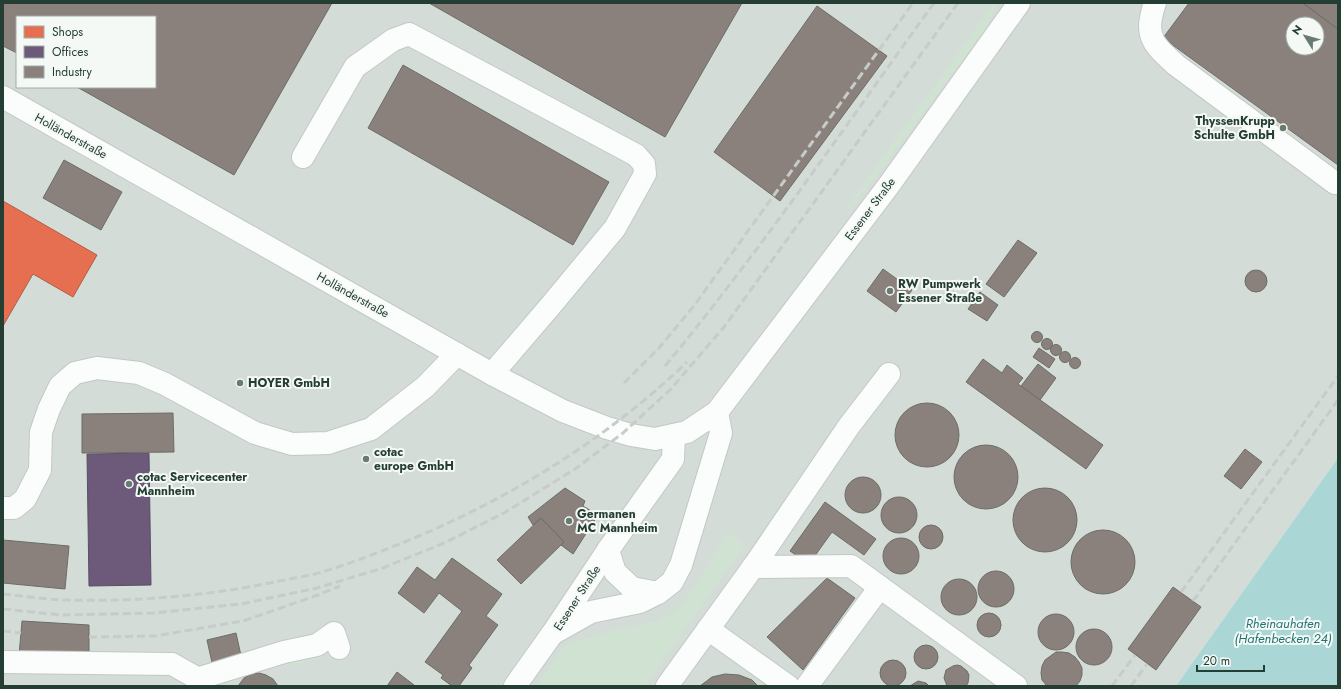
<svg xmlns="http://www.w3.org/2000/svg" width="1341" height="689" font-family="Jost,sans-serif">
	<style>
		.built { fill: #d4dcd7; fill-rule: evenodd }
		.green { fill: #d0e3d3 }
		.water { fill: #aad7d6 }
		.shops { fill: #e76f51; stroke: #ac6048 }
		.offices { fill: #6d597a; stroke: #575165 }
		.industry { fill: #8a817c; stroke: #6b6d66; fill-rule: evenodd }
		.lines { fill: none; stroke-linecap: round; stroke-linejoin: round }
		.minor-casing { stroke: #c3c8c5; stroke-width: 24 }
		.minor { stroke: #fbfcfc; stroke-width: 22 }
		.rail { stroke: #c7ccc9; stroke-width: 3; stroke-dasharray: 8 4; stroke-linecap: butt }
		.poi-dot { fill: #687b72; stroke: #f5f9f6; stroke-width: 1.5 }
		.labels { text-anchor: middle; stroke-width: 4; stroke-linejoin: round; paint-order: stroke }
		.poi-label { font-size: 12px; font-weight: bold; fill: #243e33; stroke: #f5f9f6; text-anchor: start }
		.street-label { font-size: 12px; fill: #243e33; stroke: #f5f9f6 }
		.water-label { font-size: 13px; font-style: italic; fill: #217576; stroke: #f5f9f6 }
	</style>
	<rect width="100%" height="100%" fill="#e6ebe8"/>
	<path class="built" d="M3 3H1338V458L1176 686H3ZM17 17H155V87H17ZM1293 24H1317V48H1293Z"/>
	<g class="green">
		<polygon points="993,4 996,6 986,28 873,180 849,209 847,207"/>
		<polygon points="728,532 745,545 644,686 536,686 565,645 621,628 656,622 673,613 685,602"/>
		<polygon points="320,652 322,658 287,666 285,659"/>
	</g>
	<polygon class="water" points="1338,458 1338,686 1176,686"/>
	<polygon class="shops" points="3,201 97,255 73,297 33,274 3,326"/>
	<polygon class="offices" points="149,453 151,585 89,586 87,454"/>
	<g class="industry">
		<polygon points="3,3 332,3 234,175 77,87 155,87 155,17 17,17 17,53 3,46"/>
		<polygon points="429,3 742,3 665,137"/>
		<path d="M1189 3H1303L1338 29V165L1163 38ZM1293 24H1317V48H1293Z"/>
		<polygon points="1303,3 1338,3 1338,29"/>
		<polygon points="817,6 887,56 780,201 714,152"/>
		<polygon points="403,65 609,182 573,245 368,128"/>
		<polygon points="64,160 122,192 101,230 43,198"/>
		<polygon points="1018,240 1037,253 1004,297 986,284"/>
		<polygon points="883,269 912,290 896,312 867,291"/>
		<circle cx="1256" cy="281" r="11"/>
		<polygon points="980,292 998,305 987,321 968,309"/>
		<circle cx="1037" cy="337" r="5.5"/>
		<circle cx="1047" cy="344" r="5.5"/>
		<circle cx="1056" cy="350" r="5.5"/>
		<polygon points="1039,348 1055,359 1049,368 1033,357"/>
		<circle cx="1065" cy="357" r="5.5"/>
		<circle cx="1075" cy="363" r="5.5"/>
		<polygon points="983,359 1002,373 1007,365 1023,378 1018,384 1103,445 1086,469 966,382"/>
		<polygon points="1038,364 1056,378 1040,400 1021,386"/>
		<circle cx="927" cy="435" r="32"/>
		<polygon points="173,413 174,452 82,453 82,414"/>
		<circle cx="986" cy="477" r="32"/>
		<polygon points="1245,449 1262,462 1241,489 1224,476"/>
		<circle cx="863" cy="495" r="18"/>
		<circle cx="1045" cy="520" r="32"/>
		<polygon points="565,488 585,501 583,506 598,515 573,554 561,545 564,542 541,518 533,525 528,517"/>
		<circle cx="899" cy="515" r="18"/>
		<polygon points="825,502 876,539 864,555 832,532 809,564 790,551"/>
		<polygon points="541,518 564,542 521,584 497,560"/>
		<circle cx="931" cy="537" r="12"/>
		<circle cx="1103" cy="562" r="32"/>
		<circle cx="901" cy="556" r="18"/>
		<polygon points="3,540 69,546 65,589 3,583"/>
		<polygon points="452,558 502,594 486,616 498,625 469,665 472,668 459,686 452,686 441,678 443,675 425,662 462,611 439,593 424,613 398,593 417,567 435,580"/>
		<circle cx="996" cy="589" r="18"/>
		<polygon points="827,578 855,598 803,670 767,637"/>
		<circle cx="959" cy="597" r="18"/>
		<polygon points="1173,587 1201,607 1156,670 1128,649"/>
		<circle cx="989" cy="625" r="12"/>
		<circle cx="1056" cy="632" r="18"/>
		<polygon points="22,621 89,625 89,659 19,655"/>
		<circle cx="1094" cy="647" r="18"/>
		<polygon points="236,633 242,660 213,667 207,640"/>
		<circle cx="926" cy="657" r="12"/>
		<polygon points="1056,652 1062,652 1069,653 1075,657 1079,662 1082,668 1082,675 1080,681 1076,686 1047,686 1042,680 1041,673 1042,666 1045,660"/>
		<circle cx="893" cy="673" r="13"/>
		<polygon points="957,665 961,666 967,671 969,675 968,683 966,686 947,686 944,678 946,670 953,666"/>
		<polygon points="397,672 414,685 413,686 387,686"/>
		<polygon points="259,673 266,675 273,679 278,686 238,686 244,678 251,674"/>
		<polygon points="725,674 739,675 752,680 758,686 700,686 712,677"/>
		<polygon points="918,681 926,683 929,686 910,686"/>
	</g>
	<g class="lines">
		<defs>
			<g id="minor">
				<path d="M1155 3C1153 8 1152 13 1151 18 1146 41 1161 51 1176 65L1335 183"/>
				<polyline points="3,97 492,374 563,411 607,428 631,435 655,439 687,432 717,412 889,185 1019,3"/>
				<polyline points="303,157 355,67 393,40 409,34 636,155 644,164 645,174 615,228 552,304 492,374"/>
				<polyline points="3,508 14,508 25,499 40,470 41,432 49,409 60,386 75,373 97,368 139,373 165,384 255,433 292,444 328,443 371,429 425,387 457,354"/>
				<polyline points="608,550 615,572 632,588 658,593"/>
				<polyline points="753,567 851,566 1016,686"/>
				<polyline points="708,629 788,686"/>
				<polyline points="552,634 591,612 640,602 658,593 672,582 681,565 721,433 717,412"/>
				<polyline points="3,662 172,664 195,677 200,678 284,652 317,645 334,633 339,648"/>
				<polyline points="515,686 552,634 608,550 673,459 674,435"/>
				<polyline points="667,686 756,563 849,426 889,374"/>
				<polyline points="807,686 880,587"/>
			</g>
		</defs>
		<use href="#minor" class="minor-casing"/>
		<use href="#minor" class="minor"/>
		<g class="rail">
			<path d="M665 366C761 250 846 125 934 3"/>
			<polyline points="624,383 659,348 693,307 913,3"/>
			<polyline points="1181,592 1338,376"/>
			<path d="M3 594C23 596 43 599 63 600 134 602 206 596 275 582 288 579 302 577 315 574 347 565 377 553 407 541 509 499 607 439 687 362"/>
			<polyline points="1193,601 1338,400"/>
			<polyline points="3,609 62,615 153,613 241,604 317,588 383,568 444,543 504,513 575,469 623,433 670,390 724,327 958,3"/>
			<polyline points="3,631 21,633"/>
			<polyline points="89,637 155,636 243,621 318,595 340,586"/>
			<polyline points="1112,686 1135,655"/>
			<polyline points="1131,686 1147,664"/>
		</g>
	</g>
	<g class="poi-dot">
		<circle cx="1283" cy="128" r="4"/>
		<circle cx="890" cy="291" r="4"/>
		<circle cx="240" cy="383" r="4"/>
		<circle cx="366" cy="459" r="4"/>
		<circle cx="129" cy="484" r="4"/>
		<circle cx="569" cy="521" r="4"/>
	</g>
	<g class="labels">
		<g class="poi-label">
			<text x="1275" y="125" text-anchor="end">ThyssenKrupp<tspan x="1275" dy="14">Schulte GmbH</tspan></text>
			<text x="898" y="288">RW Pumpwerk<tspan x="898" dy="14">Essener Straße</tspan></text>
			<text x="248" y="387">HOYER GmbH</text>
			<text x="374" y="456">cotac<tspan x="374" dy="14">europe GmbH</tspan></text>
			<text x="137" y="481">cotac Servicecenter<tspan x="137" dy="14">Mannheim</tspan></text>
			<text x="577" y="518">Germanen<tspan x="577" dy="14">MC Mannheim</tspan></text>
		</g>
		<g class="street-label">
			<text transform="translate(71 136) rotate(29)" y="4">Holländerstraße</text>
			<text transform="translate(870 209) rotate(-53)" y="4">Essener Straße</text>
			<text transform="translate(353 295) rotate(29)" y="4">Holländerstraße</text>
			<text transform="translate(577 598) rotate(-57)" y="4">Essener Straße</text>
		</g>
		<g class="water-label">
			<text x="1283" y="628">Rheinauhafen<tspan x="1283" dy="15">(Hafenbecken 24)</tspan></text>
		</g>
	</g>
	<rect width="1341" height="689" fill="none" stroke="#243e33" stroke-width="8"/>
	<rect x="16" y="16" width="140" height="72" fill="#f5f9f6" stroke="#a1aea8"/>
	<rect x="24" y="26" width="20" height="12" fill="#e76f51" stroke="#a1aea8"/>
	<text x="52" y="36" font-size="12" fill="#243e33">Shops</text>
	<rect x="24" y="46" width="20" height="12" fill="#6d597a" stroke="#a1aea8"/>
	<text x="52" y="56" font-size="12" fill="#243e33">Offices</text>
	<rect x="24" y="66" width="20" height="12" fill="#8a817c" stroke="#a1aea8"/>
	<text x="52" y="76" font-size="12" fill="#243e33">Industry</text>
	<g transform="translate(1305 36) rotate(307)"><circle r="19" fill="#f5f9f6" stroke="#a1aea8"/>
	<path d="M0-3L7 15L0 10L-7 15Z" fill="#687b72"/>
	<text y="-6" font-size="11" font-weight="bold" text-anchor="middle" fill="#243e33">N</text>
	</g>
	<path d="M1197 665v6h67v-6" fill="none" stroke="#243e33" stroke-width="2"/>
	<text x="1203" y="665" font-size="12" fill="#243e33" stroke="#f5f9f6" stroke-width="3" paint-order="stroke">20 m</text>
</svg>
